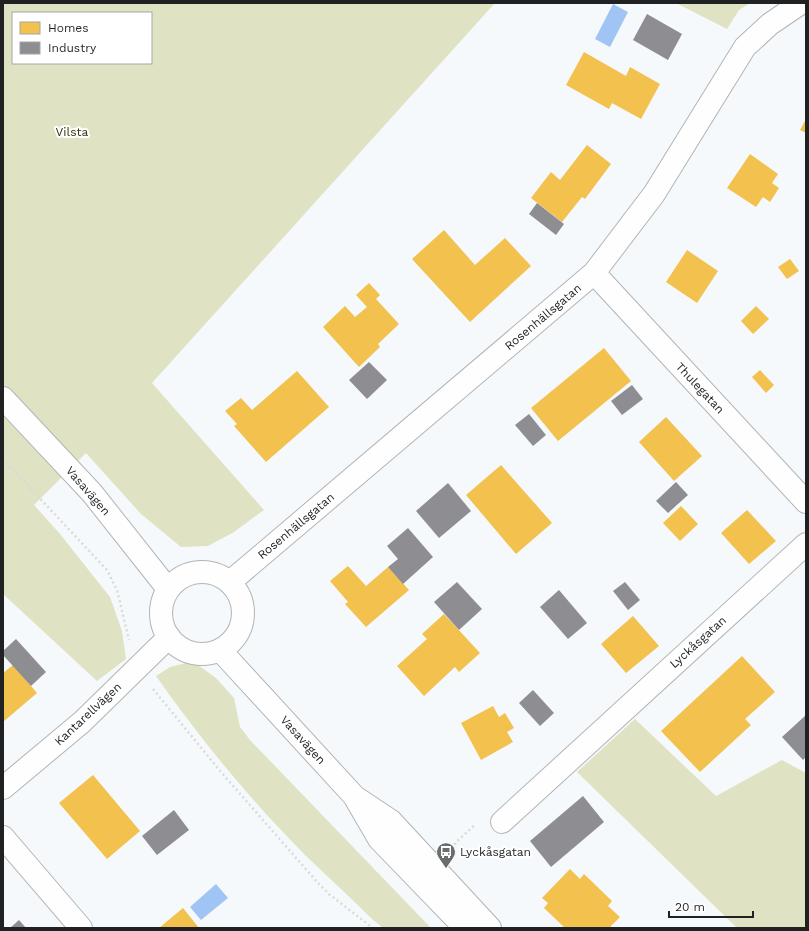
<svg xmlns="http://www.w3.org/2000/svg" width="809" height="931" font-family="'Work Sans',sans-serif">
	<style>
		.green { fill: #dfe2c3; fill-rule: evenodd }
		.water { fill: #a0c5f4 }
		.homes { fill: #f2c14e }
		.industry { fill: #8d8d92 }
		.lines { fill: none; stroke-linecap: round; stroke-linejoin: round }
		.minor-casing { stroke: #b2b4b5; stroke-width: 24 }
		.tertiary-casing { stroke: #b2b4b5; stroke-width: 24 }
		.path { stroke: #d9dada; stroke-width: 2.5; stroke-dasharray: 2 3; stroke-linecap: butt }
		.minor { stroke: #fefefe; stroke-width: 22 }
		.tertiary { stroke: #fefefe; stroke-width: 22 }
		.labels { text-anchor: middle; stroke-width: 4; stroke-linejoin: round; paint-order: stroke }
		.park-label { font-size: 12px; fill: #30310b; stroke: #fff }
		.street-label { font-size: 12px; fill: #1f2122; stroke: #fff }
		.poi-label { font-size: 12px; fill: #1f2122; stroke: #fff; text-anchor: start }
	</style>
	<rect width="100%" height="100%" fill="#f6f9fb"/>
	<g class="green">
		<path d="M3 3H495L152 383 264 510 234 532 208 546 181 547 141 514 86 453 34 505 60 534 110 597 122 631 126 659 97 681 3 594ZM13 13H151V63H13Z"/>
		<polygon points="676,3 750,3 739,10 727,29"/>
		<path d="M186 663 198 665 216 678 234 698 240 727 250 740 431 928H383L372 919C351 898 328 877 306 856 251 801 201 740 156 676L170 667Z"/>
		<polygon points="635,719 716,796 782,760 806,773 806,928 737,928 577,772"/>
	</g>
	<g class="water">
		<polygon points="613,4 628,12 610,47 595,39"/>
		<polygon points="216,884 228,898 201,920 190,907"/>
	</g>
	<g class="homes">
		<polygon points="584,52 626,76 630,67 660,84 641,119 612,103 609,109 566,85"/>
		<polygon points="806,119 806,133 800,130"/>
		<polygon points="587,145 611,164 585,199 582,197 562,222 531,198 551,172 560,180"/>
		<polygon points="750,154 778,174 772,183 779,188 770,202 763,197 756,207 727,188"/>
		<polygon points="444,230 475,265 505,238 531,266 470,322 412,259"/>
		<polygon points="687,250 718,271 697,303 666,282"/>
		<polygon points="790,259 799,271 787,279 778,267"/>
		<polygon points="369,283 380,295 376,299 399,324 378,344 380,347 359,367 323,327 345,306 355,317 367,307 356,295"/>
		<polygon points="756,306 769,319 753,334 741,321"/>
		<polygon points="604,348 631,381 558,441 531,408"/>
		<polygon points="760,370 774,385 766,393 752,377"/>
		<polygon points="297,371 329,407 266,462 234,426 237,424 225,411 241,398 252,410"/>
		<polygon points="666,417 702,456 674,481 639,442"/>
		<polygon points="501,465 552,523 516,554 466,495"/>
		<polygon points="681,506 698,524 680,541 663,523"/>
		<polygon points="747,510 776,541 749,564 721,533"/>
		<polygon points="348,566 366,586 388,567 409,590 366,627 345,604 348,602 330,581"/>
		<polygon points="444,614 480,653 459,672 455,667 424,696 397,666 427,639 422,634"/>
		<polygon points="633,616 659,646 626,673 601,644"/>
		<polygon points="742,656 775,692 745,719 751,725 700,772 661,731"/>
		<polygon points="13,665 37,693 3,722 3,673"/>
		<polygon points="493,706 499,717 505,713 514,728 507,732 513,742 481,760 461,723"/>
		<polygon points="93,775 140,831 107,859 59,803"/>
		<polygon points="570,869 580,879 584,874 612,901 608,906 620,917 609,928 565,928 544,908 548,903 542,898"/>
		<polygon points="183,908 199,928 159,928"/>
	</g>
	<g class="industry">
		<polygon points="647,14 682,34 668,60 633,40"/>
		<polygon points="537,203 564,224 556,235 529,214"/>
		<polygon points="369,362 387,380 367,399 349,380"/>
		<polygon points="632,385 643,399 622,415 611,401"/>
		<polygon points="529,414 546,435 533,446 515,425"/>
		<polygon points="676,482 688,495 668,513 656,501"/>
		<polygon points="448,483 471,511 439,538 416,511"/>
		<polygon points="408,528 433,557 403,584 388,567 398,559 387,546"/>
		<polygon points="457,582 482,609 459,630 434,602"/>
		<polygon points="625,582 640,600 628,610 613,591"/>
		<polygon points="559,590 587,623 568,639 540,607"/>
		<polygon points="16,639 46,672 31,686 3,655 3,651"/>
		<polygon points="533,690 554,713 540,726 519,703"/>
		<polygon points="806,715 806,757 803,760 782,737"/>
		<polygon points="583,796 604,822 551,867 530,841"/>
		<polygon points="174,810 189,830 157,855 142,836"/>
		<polygon points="19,920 26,928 10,928"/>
	</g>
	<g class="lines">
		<defs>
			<g id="minor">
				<polyline points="594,273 806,502"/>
				<polyline points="230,582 594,273 654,194 745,47 770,24 801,3"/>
				<polyline points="3,788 82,722 169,637"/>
				<polyline points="502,822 806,544"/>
				<polyline points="3,837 81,928"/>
			</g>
			<g id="tertiary">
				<polyline points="3,398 92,493 168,589"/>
				<circle cx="202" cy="613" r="41"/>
				<polyline points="220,650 354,796 379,839 465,928"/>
				<polyline points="358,799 391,821 490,928"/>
			</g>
		</defs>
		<use href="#minor" class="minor-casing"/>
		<use href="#tertiary" class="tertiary-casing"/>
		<g class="path">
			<polyline points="3,459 107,570 117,590 129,640"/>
			<polyline points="3,469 11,468"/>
			<polyline points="153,689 221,772 318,883 330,895 373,928"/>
			<polyline points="452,849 456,842 476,824"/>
		</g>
		<use href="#minor" class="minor"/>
		<use href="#tertiary" class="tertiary"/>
	</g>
	<defs>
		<symbol id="bus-pin" viewBox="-11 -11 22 30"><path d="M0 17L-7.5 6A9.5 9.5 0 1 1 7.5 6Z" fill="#6a6d6e" stroke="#fff"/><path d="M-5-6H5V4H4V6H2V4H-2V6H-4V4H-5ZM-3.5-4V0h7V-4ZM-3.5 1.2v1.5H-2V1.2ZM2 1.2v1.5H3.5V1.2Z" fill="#fff"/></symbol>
	</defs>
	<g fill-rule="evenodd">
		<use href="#bus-pin" x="435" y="841" width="22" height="30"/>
	</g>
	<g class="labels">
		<g class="park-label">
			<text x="72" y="136">Vilsta</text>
		</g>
		<g class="street-label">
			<text transform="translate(543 317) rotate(-40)" y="4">Rosenhällsgatan</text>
			<text transform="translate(700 388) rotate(47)" y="4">Thulegatan</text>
			<text transform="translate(88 491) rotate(49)" y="4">Vasavägen</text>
			<text transform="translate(296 526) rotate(-40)" y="4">Rosenhällsgatan</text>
			<text transform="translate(698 642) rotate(-42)" y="4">Lyckåsgatan</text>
			<text transform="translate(88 714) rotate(-43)" y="4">Kantarellvägen</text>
			<text transform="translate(303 740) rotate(48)" y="4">Vasavägen</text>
		</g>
		<g class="poi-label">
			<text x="460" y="856">Lyckåsgatan</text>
		</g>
	</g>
	<rect width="809" height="931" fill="none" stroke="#1f2122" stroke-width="8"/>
	<rect x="12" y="12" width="140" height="52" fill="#ffffff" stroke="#a5a6a7"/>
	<rect x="20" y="22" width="20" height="12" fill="#f2c14e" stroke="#a5a6a7"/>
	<text x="48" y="32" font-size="12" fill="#1f2122">Homes</text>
	<rect x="20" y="42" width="20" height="12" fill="#8d8d92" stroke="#a5a6a7"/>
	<text x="48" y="52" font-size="12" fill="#1f2122">Industry</text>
	<path d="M669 911v6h84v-6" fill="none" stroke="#1f2122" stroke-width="2"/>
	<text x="675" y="911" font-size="12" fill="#1f2122" stroke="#ffffff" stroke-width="3" paint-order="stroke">20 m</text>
</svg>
